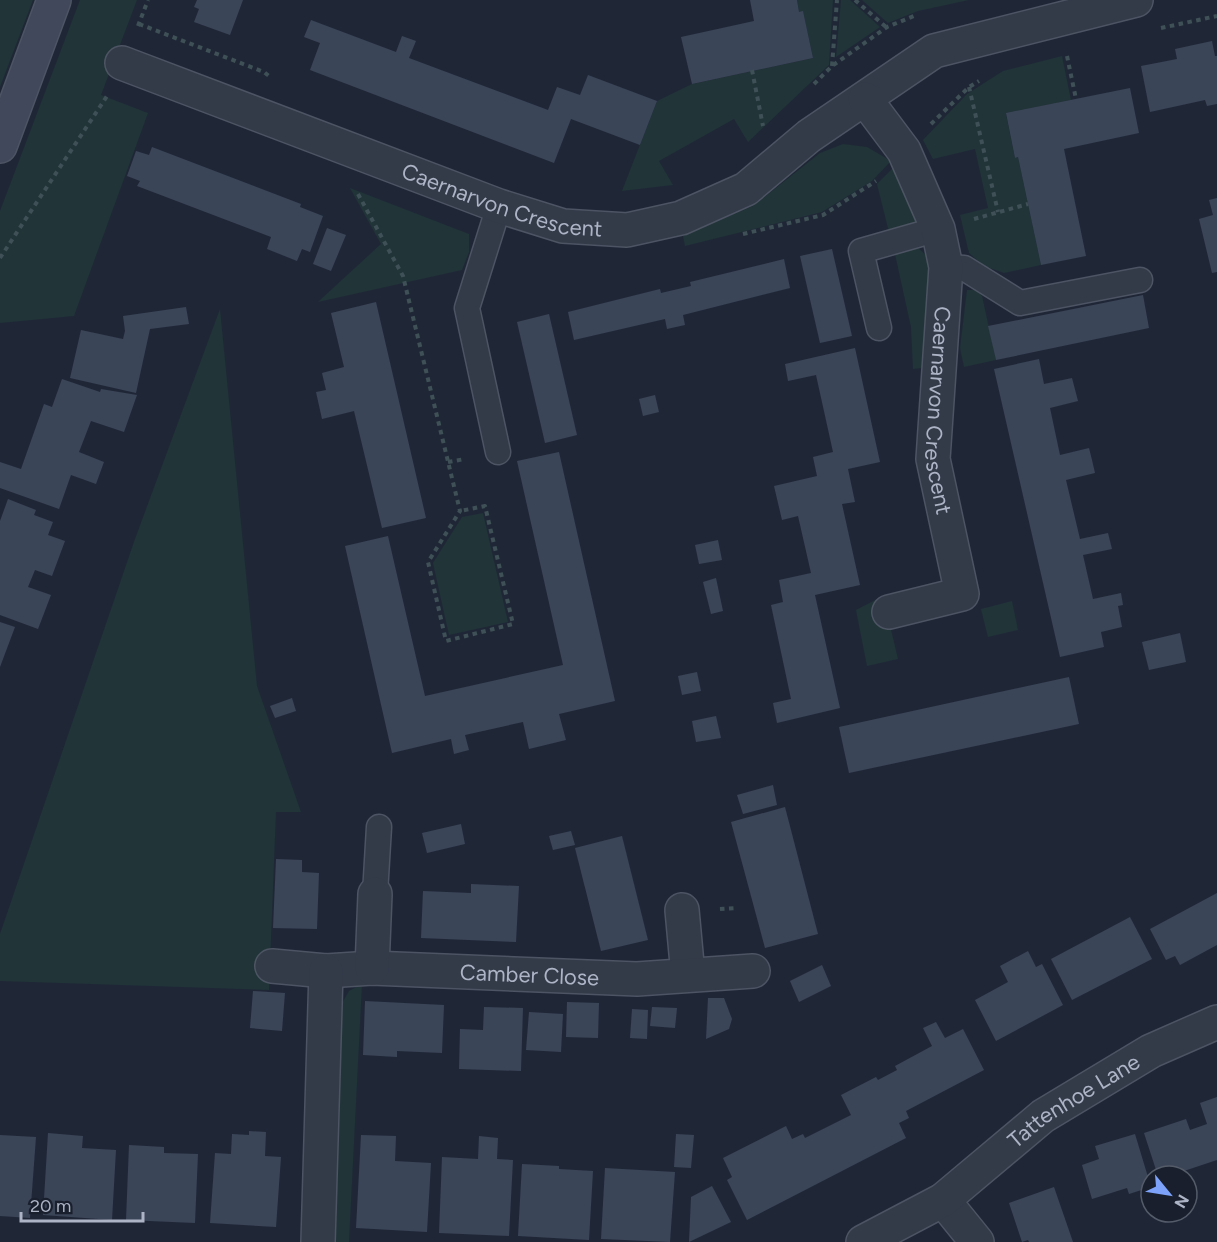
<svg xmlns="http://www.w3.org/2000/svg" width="1217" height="1242" font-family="Figtree,sans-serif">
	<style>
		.green { fill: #213438 }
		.building { fill: #3b4558 }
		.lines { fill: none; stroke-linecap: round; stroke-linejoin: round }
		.lane-casing { stroke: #4d5463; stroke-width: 27 }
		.street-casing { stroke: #4d5463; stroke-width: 36 }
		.secondary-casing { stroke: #4d5463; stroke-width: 36 }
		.path { stroke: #3f5156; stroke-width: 4; stroke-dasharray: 4.5 4.5; stroke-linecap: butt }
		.lane { stroke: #333a48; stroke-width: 24 }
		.street { stroke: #333a48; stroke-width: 33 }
		.secondary { stroke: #41485b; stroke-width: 33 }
		.labels { text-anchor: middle; stroke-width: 4.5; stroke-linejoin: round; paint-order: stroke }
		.street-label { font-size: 22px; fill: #adb4c5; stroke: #191f2c }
	</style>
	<rect width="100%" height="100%" fill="#1f2737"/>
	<g class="green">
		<polygon points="0,0 33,0 0,87"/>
		<polygon points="80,0 137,0 101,95 148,113 74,316 0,323 0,211"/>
		<polygon points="797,0 833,0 829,65 748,142 734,119 659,161 673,185 622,191 657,101 692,84 813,58 803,12 799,12"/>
		<polygon points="841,0 850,0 880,27 836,57"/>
		<polygon points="862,0 969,0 918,11 888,23"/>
		<polygon points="1062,56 1071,100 1006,114 1015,158 1018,157 1041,265 1004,273 984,266 969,253 960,215 988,208 975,149 933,159 923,140 967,94 1003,71"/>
		<polygon points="843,144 867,147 891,161 872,181 822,212 685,246 683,236 753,206 820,153"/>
		<polygon points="895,166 920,223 889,232 877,184"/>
		<polygon points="350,188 469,234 469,252 462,270 318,302 381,244"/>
		<polygon points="918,248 928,257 930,272 922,368 913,369 911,327 895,254"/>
		<polygon points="967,290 976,290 982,296 996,360 964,367 960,348"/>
		<polygon points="220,309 257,686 301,812 276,812 269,990 0,981 0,934 135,539"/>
		<polygon points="483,513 508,622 449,635 433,563 462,517"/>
		<polygon points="883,596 898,659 867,666 856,610"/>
		<polygon points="1012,601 1018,630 988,637 981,609"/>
		<polygon points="362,984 349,1242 332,1242 341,1005 349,991"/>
	</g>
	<g class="building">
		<polygon points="197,0 243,0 230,35 194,22 199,9 194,7"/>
		<polygon points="750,0 797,0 799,12 803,11 813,58 692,84 681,37 754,21"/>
		<polygon points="311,20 396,52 402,36 416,41 409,58 548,110 557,87 580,95 588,75 657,101 640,145 571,119 554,163 310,70 320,43 304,37"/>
		<polygon points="1212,41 1215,56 1217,56 1217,104 1207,106 1205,100 1150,112 1141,66 1177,59 1175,49"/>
		<polygon points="1130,88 1139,133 1064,149 1086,256 1041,265 1018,157 1015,158 1006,113"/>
		<polygon points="152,147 301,204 300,207 323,216 310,252 302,249 297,261 267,249 271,237 137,186 140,181 127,176 136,151 149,155"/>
		<polygon points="1217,198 1217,272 1212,273 1199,219 1213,215 1209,200"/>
		<polygon points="327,228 346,235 331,271 313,264"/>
		<polygon points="832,249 852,336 820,343 800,256"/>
		<polygon points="784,259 790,288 683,315 685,325 667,329 665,319 574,340 568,312 660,289 661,293 691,286 690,282"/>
		<polygon points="1143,295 1149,328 996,360 988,326"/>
		<polygon points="376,302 426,518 382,528 354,411 322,419 316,392 326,390 322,373 344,367 331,313"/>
		<polygon points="186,307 189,324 150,329 136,393 70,378 81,330 123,339 125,331 123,316"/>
		<polygon points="549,314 577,435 545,443 517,322"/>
		<polygon points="855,348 880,462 848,469 855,502 842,504 860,585 815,595 840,708 777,723 773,703 791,699 771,605 783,602 779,580 811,573 798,516 782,520 774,486 817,476 813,457 833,452 816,375 788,381 785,364"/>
		<polygon points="1039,359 1044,384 1072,378 1078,401 1050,408 1060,455 1089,448 1092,460 1095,473 1066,480 1080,539 1108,533 1112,549 1083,555 1093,599 1121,593 1123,605 1118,606 1122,627 1101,632 1104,647 1060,657 994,369"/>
		<polygon points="62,379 100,392 101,389 137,395 124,432 91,421 79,452 104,462 96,484 71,475 59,509 0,488 0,462 21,469 44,404 52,407"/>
		<polygon points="655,395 659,412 643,416 639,399"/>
		<polygon points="559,452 615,701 559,714 566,740 529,749 523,722 465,735 469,750 454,754 451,739 392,753 345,546 388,536 425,696 563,665 517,461"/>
		<polygon points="8,499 36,510 34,515 53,522 48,535 65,541 52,576 35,570 28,587 51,595 38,629 0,615 0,521"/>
		<polygon points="718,540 722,560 699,564 695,545"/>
		<polygon points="716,578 723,611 711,614 703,582"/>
		<polygon points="0,622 15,627 0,667"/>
		<polygon points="1180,633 1186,662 1149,670 1142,642"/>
		<polygon points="697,672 701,691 682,695 678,676"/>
		<polygon points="1069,677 1079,724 849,773 839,727"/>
		<polygon points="292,698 296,711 275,718 270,706"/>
		<polygon points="716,716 721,738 696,742 692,721"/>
		<polygon points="773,785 777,805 743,814 737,795"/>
		<polygon points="785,807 818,934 765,948 731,822"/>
		<polygon points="461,824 465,844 427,853 422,833"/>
		<polygon points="571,831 575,845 553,850 549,836"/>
		<polygon points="622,836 648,940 601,951 575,848"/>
		<polygon points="276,859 302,860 302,872 319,873 317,929 273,928"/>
		<polygon points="471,884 519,886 516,942 421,938 423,891 471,893"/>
		<polygon points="1217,893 1217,945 1180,965 1175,956 1166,960 1150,929"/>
		<polygon points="1130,917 1152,959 1072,1000 1051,959"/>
		<polygon points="1028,951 1036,967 1042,964 1063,1005 996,1041 975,1000 1008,982 1000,966"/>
		<polygon points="822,965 831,986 799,1002 790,981"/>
		<polygon points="253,991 285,993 282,1031 250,1028"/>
		<polygon points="708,998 724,998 732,1019 729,1029 706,1039"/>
		<polygon points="365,1001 444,1005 442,1053 397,1051 397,1057 363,1055"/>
		<polygon points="567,1002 599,1003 598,1038 566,1037"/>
		<polygon points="484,1007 523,1008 521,1071 459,1069 460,1029 483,1030"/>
		<polygon points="652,1007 677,1008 675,1028 650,1026"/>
		<polygon points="632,1009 648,1010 647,1039 630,1038"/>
		<polygon points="529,1012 563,1014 561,1052 526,1050"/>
		<polygon points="936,1022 945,1038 963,1029 984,1070 906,1111 909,1118 899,1123 906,1138 747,1220 727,1180 732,1177 723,1158 786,1126 792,1139 803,1134 805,1138 851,1115 841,1095 876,1077 878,1080 897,1070 895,1066 932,1046 923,1028"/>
		<polygon points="1217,1097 1217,1160 1184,1171 1185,1176 1158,1176 1144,1133 1186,1119 1190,1130 1207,1124 1200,1103"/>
		<polygon points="249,1131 266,1132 265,1156 281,1157 276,1227 210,1223 215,1153 231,1154 232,1134 249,1135"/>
		<polygon points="48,1133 83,1136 82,1148 116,1150 112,1220 43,1215"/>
		<polygon points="676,1134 694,1135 691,1168 674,1167"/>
		<polygon points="1135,1134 1151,1187 1129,1194 1127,1188 1092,1199 1082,1165 1099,1159 1095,1146"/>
		<polygon points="0,1135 36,1137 30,1218 0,1216"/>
		<polygon points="361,1135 396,1136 395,1161 431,1163 427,1232 356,1228"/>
		<polygon points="479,1136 498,1138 497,1159 513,1160 509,1236 439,1233 442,1157 478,1159"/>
		<polygon points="129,1145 164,1147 164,1153 198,1154 195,1223 126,1220"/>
		<polygon points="522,1164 559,1166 559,1169 593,1171 589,1240 518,1236"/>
		<polygon points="605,1168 675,1172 670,1242 601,1239"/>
		<polygon points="712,1186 731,1222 689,1242 691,1197"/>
		<polygon points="1054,1187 1073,1242 1029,1242 1028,1240 1022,1242 1009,1203"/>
	</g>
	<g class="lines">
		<defs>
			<g id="lane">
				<polyline points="946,267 964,268 1020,303 1140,280"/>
				<polyline points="879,328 861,251 938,229"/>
				<polyline points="498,452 467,308 499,206"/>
				<polyline points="375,894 379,827"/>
			</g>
			<g id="street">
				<path id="s1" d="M122 63 499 206 563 226 627 230 681 218 746 189 809 136 934 51 1136 0"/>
				<path id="s2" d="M865 99 904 151 938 229 946 267 933 459 962 594 889 612"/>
				<polyline points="682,910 688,975"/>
				<path id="s3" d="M272 966 326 971 372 968 637 979 753 971"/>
				<polyline points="372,968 375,894"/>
				<polyline points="943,1200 977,1242"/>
				<polyline points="318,1242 326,971"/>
				<path id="s4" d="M863 1242 943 1200 1043 1116 1151 1051 1217 1022"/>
			</g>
			<polyline id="secondary" points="0,146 54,0"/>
		</defs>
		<use href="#lane" class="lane-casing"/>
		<use href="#street" class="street-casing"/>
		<use href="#secondary" class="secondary-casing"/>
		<g class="path">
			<polyline points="855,0 886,27"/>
			<polyline points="139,24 264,72 269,76"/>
			<polyline points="138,26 148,0"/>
			<polyline points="1161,28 1217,16"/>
			<polyline points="1067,56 1076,99"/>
			<polyline points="832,66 837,0"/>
			<polyline points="752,70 763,126"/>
			<polyline points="814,84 832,66 887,27 914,16"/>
			<polyline points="969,87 998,212"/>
			<polyline points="931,124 969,87 979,81"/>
			<polyline points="358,194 403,276 460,511 428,562 446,641 513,624 485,506 460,511"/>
			<polyline points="974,219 1028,204"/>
			<polyline points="743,234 823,215 876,181"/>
			<polyline points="0,258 107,96"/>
			<polyline points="448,462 465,459"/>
			<polyline points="720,909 737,908"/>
		</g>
		<use href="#lane" class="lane"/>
		<use href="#street" class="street"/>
		<use href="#secondary" class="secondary"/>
	</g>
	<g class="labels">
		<g class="street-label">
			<text dy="8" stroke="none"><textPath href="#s1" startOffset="405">Caernarvon Crescent</textPath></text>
			<text dy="8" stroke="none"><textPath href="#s2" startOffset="333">Caernarvon Crescent</textPath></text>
			<text dy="8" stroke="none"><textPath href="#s3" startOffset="258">Camber Close</textPath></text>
			<text dy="8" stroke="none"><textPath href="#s4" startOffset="255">Tattenhoe Lane</textPath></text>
		</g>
	</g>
	<g transform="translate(1169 1194) rotate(120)"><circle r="28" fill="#191f2c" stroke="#545b69" stroke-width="1.5"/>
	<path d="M0-4.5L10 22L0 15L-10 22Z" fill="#7da2f9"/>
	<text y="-9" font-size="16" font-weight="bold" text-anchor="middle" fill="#adb4c5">N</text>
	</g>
	<path d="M21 1212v9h122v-9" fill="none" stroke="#adb4c5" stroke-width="3"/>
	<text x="30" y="1212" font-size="18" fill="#adb4c5" stroke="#191f2c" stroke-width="4.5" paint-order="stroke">20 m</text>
</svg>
